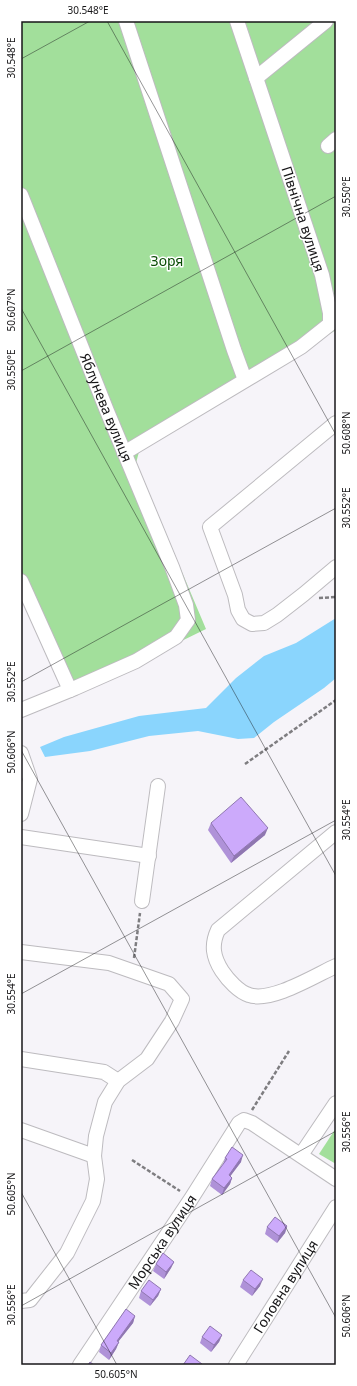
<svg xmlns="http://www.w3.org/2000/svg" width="357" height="1386" font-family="'Noto Sans',sans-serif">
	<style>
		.green { fill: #a2df9b }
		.water { fill: #8ad5fd }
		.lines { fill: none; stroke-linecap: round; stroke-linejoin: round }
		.minor-casing { stroke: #bdbbbf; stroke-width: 16 }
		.path { stroke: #7e7d80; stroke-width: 2.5; stroke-dasharray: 4 2; stroke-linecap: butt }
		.minor { stroke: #fff; stroke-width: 14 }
		.wall { fill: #af92d8 }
		.shaded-wall { fill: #8f77b0 }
		.building { fill: #ccaafb; stroke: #8f77b0 }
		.ticks { fill: none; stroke: #171618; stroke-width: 1; stroke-opacity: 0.45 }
		.labels { text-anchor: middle; stroke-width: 3; stroke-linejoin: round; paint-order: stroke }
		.street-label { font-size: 14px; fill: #171618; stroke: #fff }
		.park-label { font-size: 14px; fill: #094c04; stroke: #fff }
		.neatline { fill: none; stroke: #171618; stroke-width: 1.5 }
		.ticks-label { font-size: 10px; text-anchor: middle; fill: #171618 }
	</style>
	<rect width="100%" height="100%" fill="#f6f4f9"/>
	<g class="green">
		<polygon points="21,21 242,21 336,306 336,330 140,448 136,463 206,629 67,697 21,585"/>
		<polygon points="245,21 336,21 336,300"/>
		<polygon points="336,1128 336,1164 319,1154"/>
	</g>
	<polygon class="water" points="336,618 336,678 324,688 274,722 254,738 238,739 198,731 149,736 90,751 45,757 40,747 64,737 139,716 206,708 236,678 264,656 296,643"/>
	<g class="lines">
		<defs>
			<g id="minor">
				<polyline points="126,21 234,350 245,380"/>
				<polyline points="256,78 326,21"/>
				<polyline points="328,146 336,139"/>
				<path id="s1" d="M21 195 107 411 172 567 186 605 188 620 176 637 136 661 75 688 21 710"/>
				<polyline points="336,423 210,527 235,595 238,610 243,619 252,624 264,623 277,615 304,594 336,567"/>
				<polyline points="124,453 301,347 330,324 330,313 322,275 237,21"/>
				<polyline points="21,581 70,690"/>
				<polyline points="21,753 30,779 21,814"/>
				<path d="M336 832 218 930C211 945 213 957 222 971 228 980 239 992 249 995 271 1003 316 975 336 966"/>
				<polyline points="21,837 149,856"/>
				<polyline points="142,901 158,786"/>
				<polyline points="21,952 109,963 169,984 182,999 172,1021 147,1059 118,1081 105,1102 96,1136 94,1156 97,1179 93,1201 67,1253 30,1300 21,1301"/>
				<polyline points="21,1059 104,1072 118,1081"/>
				<polyline points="21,1130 94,1156"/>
				<polyline points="301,1155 336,1103"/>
				<path id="s2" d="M80 1365 191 1199 239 1123 244 1120 252 1123 336 1179"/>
				<path id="s3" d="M236 1365 336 1207"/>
			</g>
		</defs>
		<use href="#minor" class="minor-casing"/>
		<g class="path">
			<polyline points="319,598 336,597"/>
			<polyline points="245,764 336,700"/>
			<polyline points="134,958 140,913"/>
			<polyline points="252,1110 289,1051"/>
			<polyline points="132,1160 180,1191"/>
		</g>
		<use href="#minor" class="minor"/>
	</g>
	<g class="wall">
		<polygon points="211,823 265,835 231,863 208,830"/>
		<polygon points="225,1158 241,1162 230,1176 232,1178 230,1184 222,1195 210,1186 212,1179 223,1165"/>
		<polygon points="287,1226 285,1233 277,1243 265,1234 267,1227"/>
		<polygon points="174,1262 171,1268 164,1279 153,1271 156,1264"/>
		<polygon points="243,1280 260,1286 252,1296 240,1287"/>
		<polygon points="161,1289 158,1296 150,1306 139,1298 141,1291"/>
		<polygon points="135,1316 133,1323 118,1342 119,1342 116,1349 109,1360 99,1352 101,1345"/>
		<polygon points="222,1335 219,1342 211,1352 200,1343 202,1337"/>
	</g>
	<g class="shaded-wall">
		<polygon points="268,828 265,835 231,863 234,856"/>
		<polygon points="243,1155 241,1162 226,1182 229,1175"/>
		<polygon points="232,1178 230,1184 222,1195 224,1188"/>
		<polygon points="287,1226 285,1233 277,1243 279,1236"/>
		<polygon points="174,1262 171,1268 164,1279 166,1272"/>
		<polygon points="263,1279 260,1286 252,1296 255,1289"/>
		<polygon points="161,1289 158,1296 150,1306 153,1300"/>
		<polygon points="135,1316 133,1323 114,1347 117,1341"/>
		<polygon points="222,1335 219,1342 211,1352 214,1345"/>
		<polygon points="119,1342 116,1349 109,1360 111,1353"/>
	</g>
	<g class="building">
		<polygon points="241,797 268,828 234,856 211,823"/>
		<polygon points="232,1147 243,1155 229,1175 232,1178 224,1188 212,1179 227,1159 225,1158"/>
		<polygon points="275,1217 287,1226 279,1236 267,1227"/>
		<polygon points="163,1253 174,1262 166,1272 156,1264"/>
		<polygon points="251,1270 263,1279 255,1289 243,1280"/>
		<polygon points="149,1280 161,1289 153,1300 141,1291"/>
		<polygon points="126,1309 135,1316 117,1341 119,1342 111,1353 101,1345"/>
		<polygon points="210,1326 222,1335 214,1345 202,1337"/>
		<polygon points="190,1355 202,1364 201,1365 183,1365"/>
		<polygon points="90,1362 94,1365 88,1365"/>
	</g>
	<path class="ticks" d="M107 21 336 435M21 59 90 21M21 308 336 876M21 371 336 196M21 682 336 508M21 750 336 1318M21 994 336 820M21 1192 117 1365M21 1306 336 1131"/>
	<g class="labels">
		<g class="street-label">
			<text transform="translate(303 219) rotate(72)" y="5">Північна вулиця</text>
			<text dy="5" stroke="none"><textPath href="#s1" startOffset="229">Яблунева вулиця</textPath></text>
			<text dy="5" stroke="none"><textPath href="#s2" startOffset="148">Морська вулиця</textPath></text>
			<text dy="5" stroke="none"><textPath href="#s3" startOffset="93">Головна вулиця</textPath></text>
		</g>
		<g class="park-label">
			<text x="167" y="266">Зоря</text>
		</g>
	</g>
	<rect width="357" height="1386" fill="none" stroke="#ffffff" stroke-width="44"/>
	<rect x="22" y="22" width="313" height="1342" class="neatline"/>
	<g class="ticks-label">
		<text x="88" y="14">30.548°E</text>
		<text transform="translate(11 58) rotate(-90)" y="4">30.548°E</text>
		<text transform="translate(346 197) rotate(-90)" y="4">30.550°E</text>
		<text transform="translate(11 310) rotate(-90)" y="4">50.607°N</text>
		<text transform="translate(11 370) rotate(-90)" y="4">30.550°E</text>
		<text transform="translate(346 433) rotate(-90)" y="4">50.608°N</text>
		<text transform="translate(346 508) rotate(-90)" y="4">30.552°E</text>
		<text transform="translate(11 682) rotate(-90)" y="4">30.552°E</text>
		<text transform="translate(11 752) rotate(-90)" y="4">50.606°N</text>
		<text transform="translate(346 820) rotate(-90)" y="4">30.554°E</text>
		<text transform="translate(11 994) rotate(-90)" y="4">30.554°E</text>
		<text transform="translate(346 1132) rotate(-90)" y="4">30.556°E</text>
		<text transform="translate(11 1194) rotate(-90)" y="4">50.605°N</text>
		<text transform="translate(11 1305) rotate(-90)" y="4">30.556°E</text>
		<text transform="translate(346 1316) rotate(-90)" y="4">50.606°N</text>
		<text x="116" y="1378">50.605°N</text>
	</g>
</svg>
